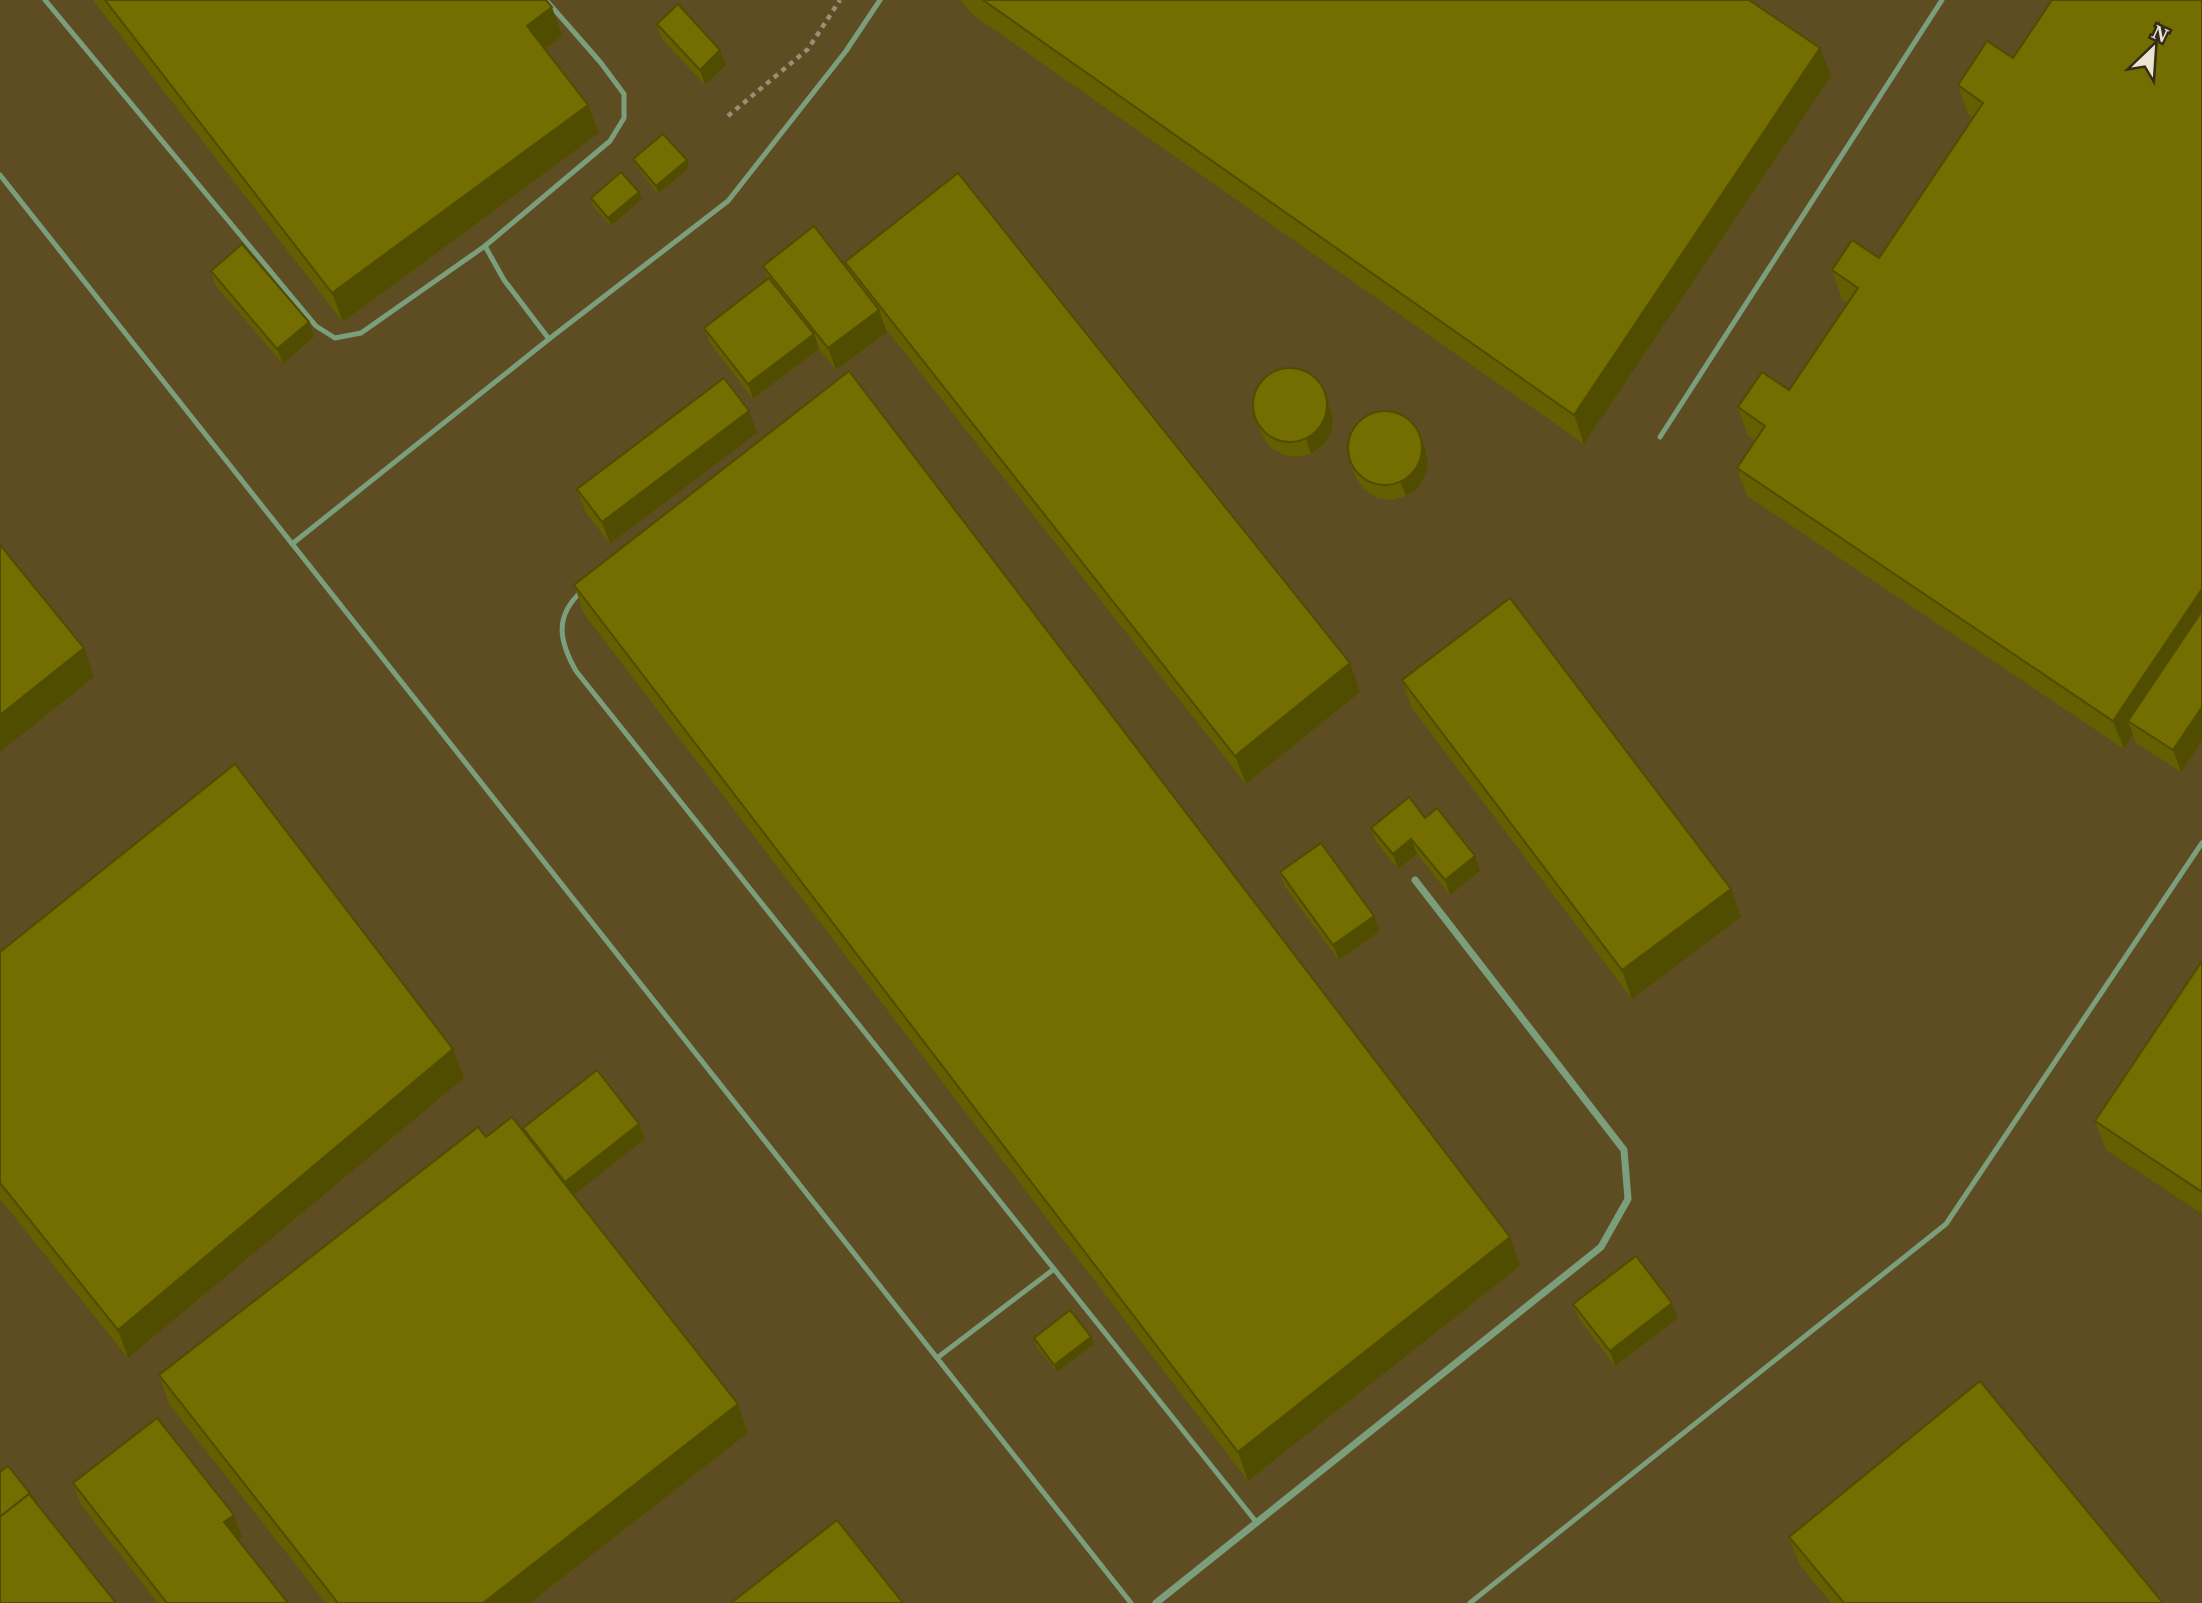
<svg xmlns="http://www.w3.org/2000/svg" width="2202" height="1603" font-family="'Noto Serif',serif">
	<style>
		.built { fill: #5e4c22 }
		.lines { fill: none; stroke-linecap: round; stroke-linejoin: round }
		.path { stroke: #9a8e74; stroke-width: 4.5; stroke-dasharray: 5 5; stroke-linecap: butt }
		.lane { stroke: #7b9f7d; stroke-width: 5 }
		.street { stroke: #7b9f7d; stroke-width: 7 }
		.wall { fill: #645f00 }
		.shaded-wall { fill: #514d00 }
		.building { fill: #746e00; stroke: #514d00; stroke-width: 2 }
	</style>
	<rect width="100%" height="100%" fill="#534423"/>
	<rect class="built" x="0" y="0" width="2202" height="1603"/>
	<g class="lines">
		<polyline class="path" points="728,116 808,49 840,0"/>
		<g class="lane">
			<polyline points="45,0 316,326 335,338 361,333 485,246 610,141 624,118 624,94 601,63 546,0"/>
			<polyline points="0,175 1131,1603"/>
			<polyline points="485,246 504,280 549,339"/>
			<polyline points="1660,437 1942,0"/>
			<polyline points="292,544 549,339 728,201 846,51 880,0"/>
			<path d="M582 591C554 616 559 641 576 671L1257 1523"/>
			<polyline points="937,1358 1054,1269"/>
			<polyline points="1470,1603 1946,1224 2202,843"/>
		</g>
		<polyline class="street" points="1156,1603 1601,1247 1628,1199 1624,1150 1415,880"/>
	</g>
	<g class="wall">
		<polygon points="93,0 546,0 562,36 545,49 588,105 599,133 343,322"/>
		<polygon points="960,0 1749,0 1831,76 1584,444 972,14"/>
		<polygon points="2202,0 2202,741 2181,772 2136,743 2133,735 2124,749 1747,496 1737,468 1755,441 1748,436 1738,407 1789,390 1848,303 1842,299 1832,270 1879,258 1973,117 1968,114 1958,85 2013,58"/>
		<polygon points="657,24 726,65 705,85 662,39"/>
		<polygon points="633,159 689,168 658,194 636,166"/>
		<polygon points="591,198 642,199 611,226 593,206"/>
		<polygon points="845,262 1360,692 1246,784 886,329 887,332 836,370 819,349 753,399 710,343 704,328 768,279 763,266 849,271"/>
		<polygon points="211,271 309,322 314,337 283,364 216,286"/>
		<polygon points="1329,404 1333,419 1331,433 1323,445 1311,454 1297,457 1283,455 1270,447 1262,435 1256,420"/>
		<polygon points="757,433 610,544 585,511 577,489"/>
		<polygon points="1419,433 1425,448 1428,462 1425,476 1418,488 1406,496 1392,500 1377,498 1365,490 1356,478 1351,463"/>
		<polygon points="574,585 1520,1266 1248,1481 584,614"/>
		<polygon points="1402,680 1731,889 1741,917 1632,999 1412,708"/>
		<polygon points="1425,818 1480,871 1450,895 1417,854 1398,869 1377,843 1371,828"/>
		<polygon points="1280,872 1374,916 1380,931 1339,960 1285,887"/>
		<polygon points="0,952 464,1078 128,1358 0,1199"/>
		<polygon points="2202,961 2202,1214 2106,1150 2095,1121"/>
		<polygon points="639,1124 645,1139 573,1195 738,1404 748,1433 530,1603 326,1603 169,1404 159,1375 486,1137 525,1134 523,1128"/>
		<polygon points="1573,1304 1678,1318 1615,1366 1579,1319"/>
		<polygon points="1091,1337 1094,1344 1057,1372 1036,1346 1034,1338"/>
		<polygon points="73,1483 234,1515 242,1537 238,1540 288,1603 158,1603 81,1505"/>
		<polygon points="1789,1537 2163,1603 1831,1603 1800,1565"/>
	</g>
	<g class="shaded-wall">
		<polygon points="552,7 562,36 537,55 527,26"/>
		<polygon points="1820,48 1831,76 1584,444 1574,415"/>
		<polygon points="720,50 726,65 705,85 700,70"/>
		<polygon points="588,105 599,133 343,322 332,293"/>
		<polygon points="687,160 689,168 658,194 656,186"/>
		<polygon points="639,192 642,199 611,226 608,218"/>
		<polygon points="879,310 887,332 836,370 828,348"/>
		<polygon points="309,322 314,337 283,364 277,349"/>
		<polygon points="814,334 819,349 753,399 748,384"/>
		<polygon points="1324,389 1333,419 1331,433 1323,445 1311,454 1306,439"/>
		<polygon points="749,411 757,433 610,544 602,522"/>
		<polygon points="1419,432 1425,448 1428,462 1425,476 1418,488 1406,496 1400,481"/>
		<polygon points="2202,589 2202,633 2128,721 2133,735 2124,749 2113,721"/>
		<polygon points="84,648 94,677 0,752 0,715"/>
		<polygon points="1350,663 1360,692 1246,784 1235,756"/>
		<polygon points="2202,707 2202,741 2181,772 2173,750"/>
		<polygon points="1411,839 1417,854 1398,869 1393,854"/>
		<polygon points="1475,856 1480,871 1450,895 1445,880"/>
		<polygon points="1731,889 1741,917 1632,999 1622,970"/>
		<polygon points="1374,916 1380,931 1339,960 1333,945"/>
		<polygon points="453,1049 464,1078 128,1358 118,1330"/>
		<polygon points="639,1124 645,1139 571,1197 565,1182"/>
		<polygon points="1510,1237 1520,1266 1248,1481 1238,1452"/>
		<polygon points="1672,1303 1678,1318 1615,1366 1610,1351"/>
		<polygon points="1091,1337 1094,1344 1057,1372 1054,1365"/>
		<polygon points="738,1404 748,1433 530,1603 483,1603"/>
		<polygon points="234,1515 242,1537 232,1544 224,1522"/>
	</g>
	<g class="building">
		<polygon points="105,0 546,0 552,7 527,26 588,105 332,293"/>
		<polygon points="983,0 1749,0 1820,48 1574,415"/>
		<polygon points="2052,0 2202,0 2202,589 2113,721 1737,468 1765,426 1738,407 1762,372 1789,390 1858,288 1832,270 1852,240 1879,258 1983,103 1958,85 1987,41 2013,58"/>
		<polygon points="678,4 720,50 700,70 657,24"/>
		<polygon points="663,134 687,160 656,186 633,159"/>
		<polygon points="621,172 639,192 608,218 591,198"/>
		<polygon points="958,173 1350,663 1235,756 845,262"/>
		<polygon points="814,226 879,310 828,348 763,266"/>
		<polygon points="242,244 309,322 277,349 211,271"/>
		<polygon points="769,278 814,334 748,384 704,328"/>
		<circle cx="1290" cy="405" r="37"/>
		<polygon points="849,371 1510,1237 1238,1452 574,585"/>
		<polygon points="724,378 749,411 602,522 577,489"/>
		<circle cx="1385" cy="448" r="37"/>
		<polygon points="0,545 84,648 0,715"/>
		<polygon points="1510,598 1731,889 1622,970 1402,680"/>
		<polygon points="2202,611 2202,707 2173,750 2128,721"/>
		<polygon points="235,764 453,1049 118,1330 0,1183 0,952"/>
		<polygon points="1409,797 1425,818 1437,808 1475,856 1445,880 1411,839 1393,854 1371,828"/>
		<polygon points="1321,843 1374,916 1333,945 1280,872"/>
		<polygon points="2202,961 2202,1192 2095,1121"/>
		<polygon points="597,1070 639,1124 565,1182 523,1128"/>
		<polygon points="512,1117 738,1404 483,1603 338,1603 159,1375 478,1127 486,1137"/>
		<polygon points="1636,1256 1672,1303 1610,1351 1573,1304"/>
		<polygon points="1070,1310 1091,1337 1054,1365 1034,1338"/>
		<polygon points="1980,1381 2163,1603 1844,1603 1789,1537"/>
		<polygon points="157,1418 234,1515 224,1522 288,1603 167,1603 73,1483"/>
		<polygon points="8,1466 36,1501 35,1502 29,1494 0,1517 0,1472"/>
		<polygon points="29,1494 116,1603 1,1603 0,1602 0,1517"/>
		<polygon points="837,1520 903,1603 731,1603"/>
	</g>
	<g transform="translate(2153 49) rotate(25)" stroke="#322c1d" stroke-width="5" paint-order="stroke">
	<path d="M0-5L12 26L0 18L-12 26Z" fill="#ece3d0"/>
	<text y="-10" font-size="19" font-weight="bold" text-anchor="middle" fill="#ece3d0">N</text>
	</g>
</svg>
